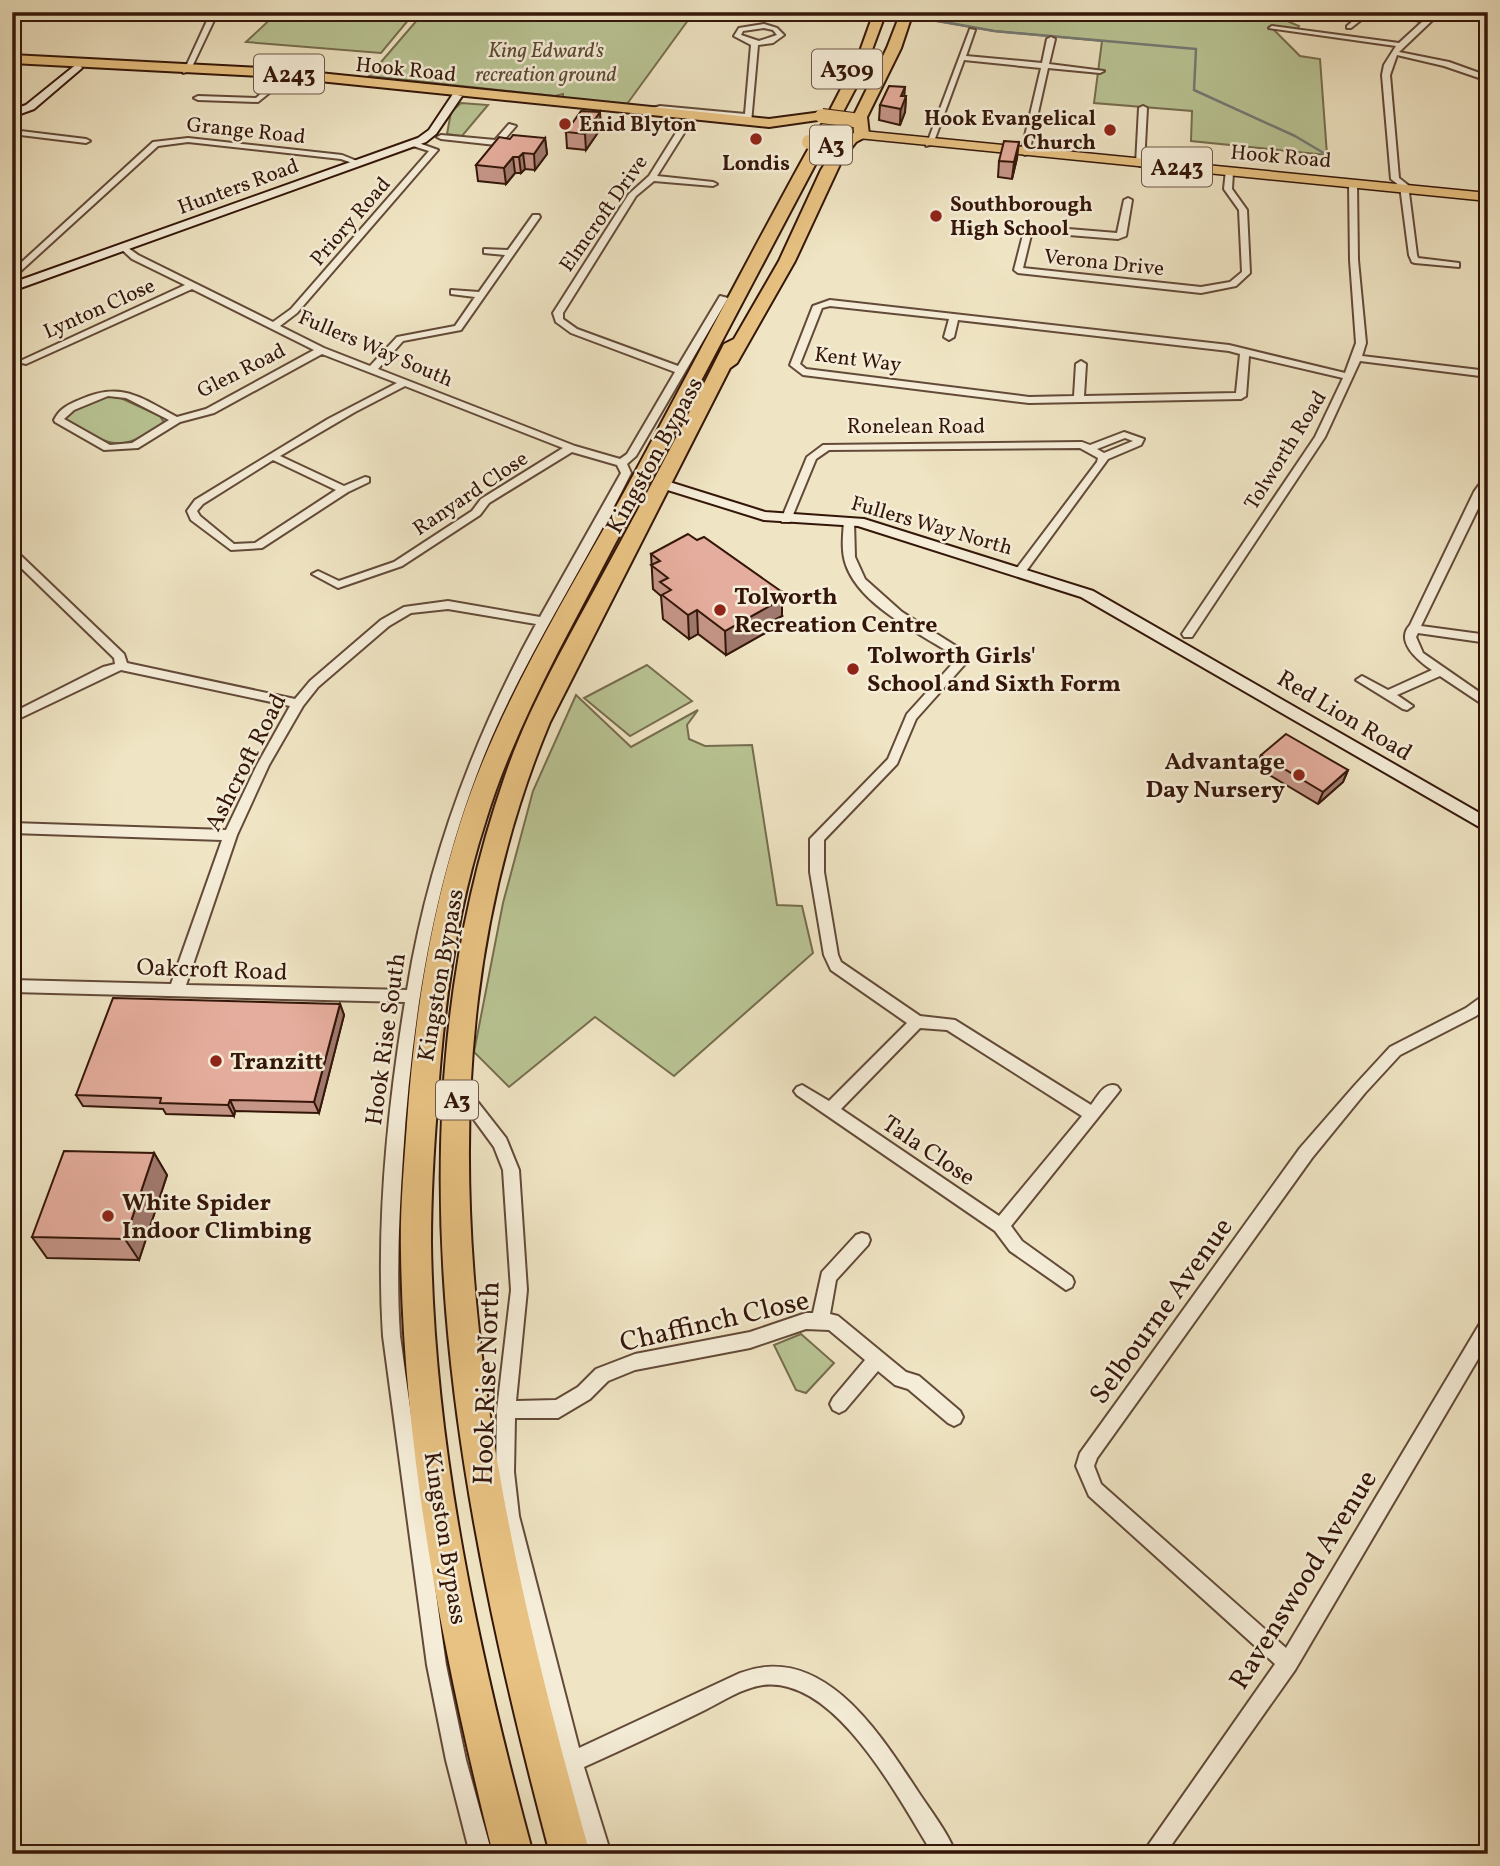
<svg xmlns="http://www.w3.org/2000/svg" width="1500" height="1866" font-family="Vollkorn,serif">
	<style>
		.green { fill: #b9c494; stroke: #766d4e; stroke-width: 2 }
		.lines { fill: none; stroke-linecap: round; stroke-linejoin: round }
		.stream { stroke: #747a76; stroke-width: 2.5 }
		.street-casing { stroke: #634a38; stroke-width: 4 }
		.secondary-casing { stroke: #341609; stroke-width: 4 }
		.primary-casing { stroke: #341609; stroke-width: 3 }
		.highway-casing { stroke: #341609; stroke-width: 4 }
		.street { fill: #f5edd8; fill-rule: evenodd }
		.secondary { fill: #f5edd8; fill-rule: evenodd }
		.primary { fill: #e8c282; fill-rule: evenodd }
		.highway { fill: #e8c282; fill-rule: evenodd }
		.highway-bridge-casing { stroke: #341609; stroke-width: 16; stroke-linecap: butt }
		.highway-bridge { stroke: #e8c282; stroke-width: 14 }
		.wall { fill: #c59587; stroke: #341609; stroke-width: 2 }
		.shaded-wall { fill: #a0796e; stroke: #341609; stroke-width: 2 }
		.building { fill: #e5ad9d; stroke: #341609; stroke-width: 2 }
		.poi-dot { fill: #8f2418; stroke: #f5edd8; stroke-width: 2.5 }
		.labels { text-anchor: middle; stroke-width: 5; stroke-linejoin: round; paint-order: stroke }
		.far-park-label { font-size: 21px; font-style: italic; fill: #5c4a33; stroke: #f5edd8 }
		.far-street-label { font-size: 21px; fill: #341609; stroke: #f5edd8 }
		.far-poi-label { font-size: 21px; font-weight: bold; fill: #341609; stroke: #f5edd8; text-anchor: start }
		.shield { fill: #f5edd8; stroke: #6e5647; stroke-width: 2 }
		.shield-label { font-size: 23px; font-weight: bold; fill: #341609 }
		.street-label { font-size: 24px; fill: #341609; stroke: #f5edd8 }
		.poi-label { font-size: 24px; font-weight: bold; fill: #341609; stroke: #f5edd8; text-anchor: start }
		.near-street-label { font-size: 28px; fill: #341609; stroke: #f5edd8 }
	</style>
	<rect width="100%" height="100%" fill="#efe4c3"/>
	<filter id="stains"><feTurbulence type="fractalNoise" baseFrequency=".00286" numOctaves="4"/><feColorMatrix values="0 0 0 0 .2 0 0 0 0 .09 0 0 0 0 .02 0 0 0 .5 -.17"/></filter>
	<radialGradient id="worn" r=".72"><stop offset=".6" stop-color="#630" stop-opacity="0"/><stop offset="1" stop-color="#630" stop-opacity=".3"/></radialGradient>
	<g class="green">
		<polygon points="278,12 415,12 381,53 246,42"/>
		<polygon points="424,12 694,12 627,104 563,98 563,94 555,96 369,76"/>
		<polygon points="913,12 1284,12 1287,21 1299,26 1297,30 1272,28 1300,56 1320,59 1327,155 1191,141 1192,111 1094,103 1102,41 994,31 912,17"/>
		<polygon points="461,103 488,105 462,136 447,134 451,112"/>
		<path d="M112 394 160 416 165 424C114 454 115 446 65 421L67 412Z"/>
		<polygon points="647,665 692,701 630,736 584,698"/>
		<polygon points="576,695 631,747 698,710 687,725 689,739 705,746 752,745 777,905 802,906 813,953 674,1076 595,1017 509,1087 474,1052 503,903 533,791"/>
		<polygon points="801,1334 834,1363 806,1393 796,1390 774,1345"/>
	</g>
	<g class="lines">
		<polyline class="stream" points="917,17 994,31 1196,49 1194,90 1295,136 1327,155"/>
		<defs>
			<g id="street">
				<polygon points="211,12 218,12 190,71 183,73"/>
				<polygon points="1366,12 1427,18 1434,12 1441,12 1399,52 1449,62 1488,76 1488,81 1444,66 1397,55 1390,75 1399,178 1408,185 1417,255 1418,258 1459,263 1459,267 1415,263 1412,262 1409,255 1400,186 1391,179 1382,75 1384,65 1396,46 1269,28 1272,26 1399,43 1423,21 1372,15 1365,17 1351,28 1347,28 1347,26 1361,14"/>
				<path d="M764 24 777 28 784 35 773 43 758 45 751 123H745L744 119 661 110 646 114V110L660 106 745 114 751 45 734 36 739 28ZM764 28 773 30 777 35 759 41 741 35 743 31Z"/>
				<polygon points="970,29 975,30 966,56 1042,63 1047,39 1051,37 1055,39 1049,64 1104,71 1100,73 1048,68 1029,153 1025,155 1021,153 1041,68 964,60 933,144 926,146"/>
				<polygon points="281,76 288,78 258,102 198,100 194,98 198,96 256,98"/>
				<polygon points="1143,106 1147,108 1144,164 1140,166 1136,164 1139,108"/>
				<path d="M684 120 691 122 657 176 713 182 717 184 713 186 654 181 636 196 563 313V319L577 329 678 366 720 296 728 298 636 456 627 464 631 473C586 564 532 645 491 739 435 870 412 1014 403 1156 399 1216 396 1276 400 1336L446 1665 466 1760 492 1854H470L446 1760 427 1665 383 1336C376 1225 387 1111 405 1002L12 992V980L171 984 222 840 12 833V823L226 830 257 765 290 706 121 670 12 722V713L103 667 115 664 114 658 12 559V550L16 551 124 654 127 663 295 699 310 681 381 620 404 607 448 601 540 617 621 473 617 465 572 452 489 503 480 515 402 566 338 588 312 574 318 571 339 581 394 562 472 511 481 499 563 448 405 386 355 412 280 456 344 486 365 477 369 478V482L348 492 262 548 231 550 191 520 187 511 195 500 328 419 397 383 322 354 214 413 180 422 138 448 104 450 55 422 54 420C60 408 68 405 79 400 121 381 140 397 177 417L206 409 314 350 192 289 26 364 18 362 185 285 132 259 120 248 124 245 138 255 273 322 291 309 429 151 410 145V141H413L438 150 297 313 280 326 324 348 370 366 397 337 455 326 475 297 451 294V290L479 292 505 255 484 253V249L508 250 533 215H539L540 217 461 330 403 341 378 369 575 446 620 459 627 454 675 372 571 333 556 322 553 313 629 194 649 176ZM108 396 126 398 169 420 132 443 110 445 64 419 74 410ZM273 460 336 490 255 543 234 544 200 516 197 511 203 504ZM448 609 536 624C473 739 428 860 407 990L186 985 237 835 269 765 303 706 318 687 389 626 411 613Z"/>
				<polygon points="509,124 516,126 503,141 509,144 505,146 441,139 437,137 441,135 495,140"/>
				<polygon points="12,130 86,139 90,141 86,143 12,134"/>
				<polygon points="188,138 342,155 362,163 358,165 341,159 188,142 158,146 12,279 12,271 153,142"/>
				<polygon points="1226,170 1233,172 1232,189 1247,210 1250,273 1236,286 1201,293 1018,273 1014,270 1024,231 1044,227 1117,233 1124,200 1128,198 1132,200 1126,236 1118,239 1044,233 1031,235 1023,268 1201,287 1230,282 1242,272 1239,210 1224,189"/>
				<path d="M1353 182 1357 184 1358 260 1366 343 1362 356 1488 371V377L1360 361 1325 437 1192 637H1184L1182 634 1315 437 1343 378 1249 356 1246 396 1241 399 1029 403 803 375 790 365 813 306 830 300 1229 345 1345 373 1356 343 1350 260 1349 184ZM830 306 949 319 944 337 949 340 954 337 958 320 1229 351 1240 354 1236 393 1084 396 1086 364 1081 361 1076 364 1074 396 1029 397 806 369 800 364 822 308Z"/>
				<path d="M1124 432 1144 439 1141 445 1108 459 1024 574 1020 575 1014 572 1097 462 1098 458 1080 448 829 450 816 459 790 522H782L781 520 807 457 823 445 1082 442 1090 445ZM1125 438 1133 441 1104 453 1097 449Z"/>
				<path d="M1488 477V488L1421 626 1488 635V643L1418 633 1416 637 1423 653 1488 698V708L1440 676 1397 695 1413 706 1407 710 1403 709 1356 680 1362 676 1388 690 1432 670C1417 660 1395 641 1410 625L1474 492 1484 478Z"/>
				<path d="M849 518 854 521 855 557 865 579 902 612 959 648 966 663 916 719 897 764 824 840V872L838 955 841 962 920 1016 955 1020 1091 1105C1098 1096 1105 1081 1117 1086L1120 1090 1117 1094 1011 1226 1022 1241 1072 1277 1074 1282 1072 1287 1066 1290 1010 1251 995 1231 797 1095 794 1091 797 1087 802 1085 829 1101 907 1023 831 970 824 955 810 872V839L888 759 907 714 954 662 950 653C916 631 860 605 846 565 841 551 843 536 844 521ZM920 1028 947 1030 1082 1116 999 1216 841 1109Z"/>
				<polygon points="1488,992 1488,1007 1476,1016 1400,1055 1365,1093 1312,1158 1097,1458 1094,1466 1101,1484 1286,1648 1482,1320 1488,1318 1488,1342 1295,1670 1165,1854 1142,1854 1275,1664 1089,1496 1076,1466 1080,1453 1300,1148 1355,1085 1390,1047 1466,1008"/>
				<path d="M461 1085 466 1087 506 1138 519 1170 527 1290 516 1401 556 1400 578 1387 596 1369 635 1354 750 1332 806 1313H813L822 1272 856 1235 862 1233 868 1235 870 1240 868 1245 836 1280 830 1314 838 1316 906 1372 919 1376 960 1411 963 1417 960 1423 954 1426 948 1423 908 1389 895 1385 878 1371 845 1410 839 1413 833 1410 830 1404 833 1398 865 1360 829 1330 806 1329 750 1348 635 1370 608 1381 590 1399 558 1418H515L514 1472 519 1516 579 1748 740 1673C822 1642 878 1731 917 1790 930 1810 947 1831 956 1854H933C900 1802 837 1676 763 1685 742 1688 723 1701 705 1710 665 1730 624 1749 584 1767L611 1854H589L562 1762 501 1516 496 1472 497 1410 511 1290 503 1170 494 1147 453 1091 456 1087Z"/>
			</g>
			<g id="secondary">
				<polygon points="78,63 82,68 34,109 12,117 12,110 26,105"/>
				<polygon points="453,94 462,96 436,134 426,142 12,291 12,283 418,138 429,130"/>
				<polygon points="663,480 765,512 864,519 1093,591 1488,818 1488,832 1081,597 858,526 764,520 658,487 658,481"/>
			</g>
			<polygon id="primary" points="862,131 1488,193 1488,201 858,138 858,132"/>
			<g id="highway">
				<path d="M874 12H886L863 74 559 650C531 705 504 761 486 820 457 909 444 1002 438 1095 434 1144 431 1194 431 1243 434 1450 479 1655 533 1854H493C443 1656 404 1457 401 1253 400 1210 404 1166 407 1123 414 1022 429 921 460 824 498 704 568 595 628 485 694 364 757 240 825 119L769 127 280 77 12 63V55L280 69 769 119 822 112 828 114 859 54Z"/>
				<path d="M901 12H913L901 48 867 117 869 135 856 142 842 160 795 261 737 363 730 368 550 722C398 1084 488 1491 590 1854H550C457 1504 382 1128 505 776 529 706 567 641 602 576 644 499 685 422 724 344L734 339 779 261 821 170 837 145 834 142 854 133 853 117 887 48Z"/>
			</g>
		</defs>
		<use href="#street" class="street-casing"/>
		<use href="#secondary" class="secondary-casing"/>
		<use href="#primary" class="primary-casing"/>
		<use href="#highway" class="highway-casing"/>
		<use href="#street" class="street"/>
		<use href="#secondary" class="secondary"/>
		<use href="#primary" class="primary"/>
		<use href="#highway" class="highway"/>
		<defs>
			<g id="highway-bridge">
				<polyline points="822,116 853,120"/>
				<polyline points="809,142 841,142"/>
			</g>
		</defs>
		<use href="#highway-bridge" class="highway-bridge-casing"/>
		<use href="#highway-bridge" class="highway-bridge"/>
	</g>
	<g class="wall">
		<polygon points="904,96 906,96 905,112 900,125 879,120 880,105"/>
		<polygon points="601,128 586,150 567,148 566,132"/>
		<polygon points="545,138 547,154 535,170 525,169 521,173 515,173 506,184 478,181 476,165 510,139"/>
		<polygon points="1017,158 1012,179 998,177 999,161"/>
		<polygon points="651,554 782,616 776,619 776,627 726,655 698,634 689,639 663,619 661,596 653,589"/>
		<polygon points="1261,755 1348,770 1343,782 1318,804 1256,767"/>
		<polygon points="340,1004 344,1015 319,1113 235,1111 234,1116 166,1114 163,1109 83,1106 76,1095"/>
		<polygon points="154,1153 167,1175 139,1260 47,1258 32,1237"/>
	</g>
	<g class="shaded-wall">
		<polygon points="905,87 904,101 906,96 905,112 900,125 901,96"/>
		<polygon points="600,112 601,128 586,150 585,134"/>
		<polygon points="545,138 547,154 535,170 534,154"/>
		<polygon points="1019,142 1017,158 1012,179 1014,162"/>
		<polygon points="523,153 525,169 521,173 519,157"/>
		<polygon points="513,157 515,173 506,184 504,168"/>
		<polygon points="782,592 782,616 776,619 776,627 726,655 725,631 771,598"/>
		<polygon points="697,610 698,634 689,639 688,615"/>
		<polygon points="1348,770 1343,782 1318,804 1323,792"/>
		<polygon points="340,1004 344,1015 319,1113 314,1102"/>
		<polygon points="230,1100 235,1111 234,1116 228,1105"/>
		<polygon points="154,1153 167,1175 139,1260 125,1239"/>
	</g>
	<g class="building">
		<polygon points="889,86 905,87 901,96 906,96 901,109 880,105"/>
		<polygon points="581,111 600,112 585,134 566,132"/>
		<polygon points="513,135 545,138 534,154 523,153 519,157 513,157 504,168 476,165 499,137 510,139"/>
		<polygon points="1004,141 1019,142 1014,162 999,161"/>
		<polygon points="688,534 697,540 704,537 782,592 771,598 777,602 725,631 697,610 688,615 662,595 671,590 660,582 668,578 651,565 660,561 651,554"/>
		<polygon points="1286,734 1348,770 1323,792 1261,755"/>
		<polygon points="113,998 340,1004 314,1102 230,1100 228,1105 160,1103 161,1098 76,1095"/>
		<polygon points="64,1151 154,1153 125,1239 32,1237"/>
	</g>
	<g class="poi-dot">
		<circle cx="565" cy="124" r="7"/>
		<circle cx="1110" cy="130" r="7"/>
		<circle cx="756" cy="139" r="7"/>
		<circle cx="936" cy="216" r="7"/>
		<circle cx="720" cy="610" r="7"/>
		<circle cx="853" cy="669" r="7"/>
		<circle cx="1299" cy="775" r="7"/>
		<circle cx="216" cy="1061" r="7"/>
		<circle cx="108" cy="1216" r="7"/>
	</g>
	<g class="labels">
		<g class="far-park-label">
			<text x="546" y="57">King Edward's<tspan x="546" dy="24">recreation ground</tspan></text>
		</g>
		<g class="far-street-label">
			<text transform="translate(406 69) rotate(6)" y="7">Hook Road</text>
			<text transform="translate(246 130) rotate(6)" y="7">Grange Road</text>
			<text transform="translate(1281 156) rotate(5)" y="7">Hook Road</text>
			<text transform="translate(238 186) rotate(-20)" y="7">Hunters Road</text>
			<text transform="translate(603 213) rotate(-55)" y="7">Elmcroft Drive</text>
			<text transform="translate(350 221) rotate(-49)" y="7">Priory Road</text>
			<text transform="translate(1104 262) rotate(6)" y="7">Verona Drive</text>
			<text transform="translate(99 308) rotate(-24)" y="7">Lynton Close</text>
			<text transform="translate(376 348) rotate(23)" y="7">Fullers Way South</text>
			<text transform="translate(858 359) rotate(7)" y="7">Kent Way</text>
			<text transform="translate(241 370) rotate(-27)" y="7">Glen Road</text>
			<text x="916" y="433">Ronelean Road</text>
			<text transform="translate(1285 450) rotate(-58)" y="7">Tolworth Road</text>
			<text transform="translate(470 493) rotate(-34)" y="7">Ranyard Close</text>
			<text transform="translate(932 525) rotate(16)" y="7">Fullers Way North</text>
		</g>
		<g class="far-poi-label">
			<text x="1096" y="125" text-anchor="end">Hook Evangelical<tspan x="1096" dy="24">Church</tspan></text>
			<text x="579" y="131">Enid Blyton</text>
			<text x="756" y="170" text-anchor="middle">Londis</text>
			<text x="950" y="211">Southborough<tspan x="950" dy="24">High School</tspan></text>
		</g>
		<g class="shield">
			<rect x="812" y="49.5" width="70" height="39" rx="5"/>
			<rect x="254" y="54.5" width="70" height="39" rx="5"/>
			<rect x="810" y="125.5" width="42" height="39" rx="5"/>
			<rect x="1142" y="147.5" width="70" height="39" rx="5"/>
			<rect x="436" y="1080.5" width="42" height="39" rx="5"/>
		</g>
		<g class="shield-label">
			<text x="847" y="77">A309</text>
			<text x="289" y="82">A243</text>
			<text x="831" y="153">A3</text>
			<text x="1177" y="175">A243</text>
			<text x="457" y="1108">A3</text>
		</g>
		<g class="street-label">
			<text transform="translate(654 455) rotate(-61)" y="8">Kingston Bypass</text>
			<text transform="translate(1345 715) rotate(31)" y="8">Red Lion Road</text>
			<text transform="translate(245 762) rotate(-63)" y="8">Ashcroft Road</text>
			<text transform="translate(212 969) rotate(2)" y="8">Oakcroft Road</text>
			<text transform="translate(440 975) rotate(-80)" y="8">Kingston Bypass</text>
			<text transform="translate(385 1039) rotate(-82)" y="8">Hook Rise South</text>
			<text transform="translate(929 1150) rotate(34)" y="8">Tala Close</text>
			<text transform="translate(446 1538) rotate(81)" y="8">Kingston Bypass</text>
		</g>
		<g class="poi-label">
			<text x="734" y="604">Tolworth<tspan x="734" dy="28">Recreation Centre</tspan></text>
			<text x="867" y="663">Tolworth Girls'<tspan x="867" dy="28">School and Sixth Form</tspan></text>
			<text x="1285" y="769" text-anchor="end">Advantage<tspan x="1285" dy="28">Day Nursery</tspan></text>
			<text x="230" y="1069">Tranzitt</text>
			<text x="122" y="1210">White Spider<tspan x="122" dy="28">Indoor Climbing</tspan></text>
		</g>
		<g class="near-street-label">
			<text transform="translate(1160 1310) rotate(-54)" y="10">Selbourne Avenue</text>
			<text transform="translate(714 1320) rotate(-13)" y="10">Chaffinch Close</text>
			<text transform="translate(485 1383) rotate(-88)" y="10">Hook Rise North</text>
			<text transform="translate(1302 1579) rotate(-58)" y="10">Ravenswood Avenue</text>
		</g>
	</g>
	<rect width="1500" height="1866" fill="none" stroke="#efe4c3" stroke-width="42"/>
	<rect x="14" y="14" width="1472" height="1838" fill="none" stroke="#341609" stroke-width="3.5"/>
	<rect x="21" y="21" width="1458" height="1824" fill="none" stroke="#341609" stroke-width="2"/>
	<rect width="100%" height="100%" filter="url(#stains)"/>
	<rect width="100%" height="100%" fill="url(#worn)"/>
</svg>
